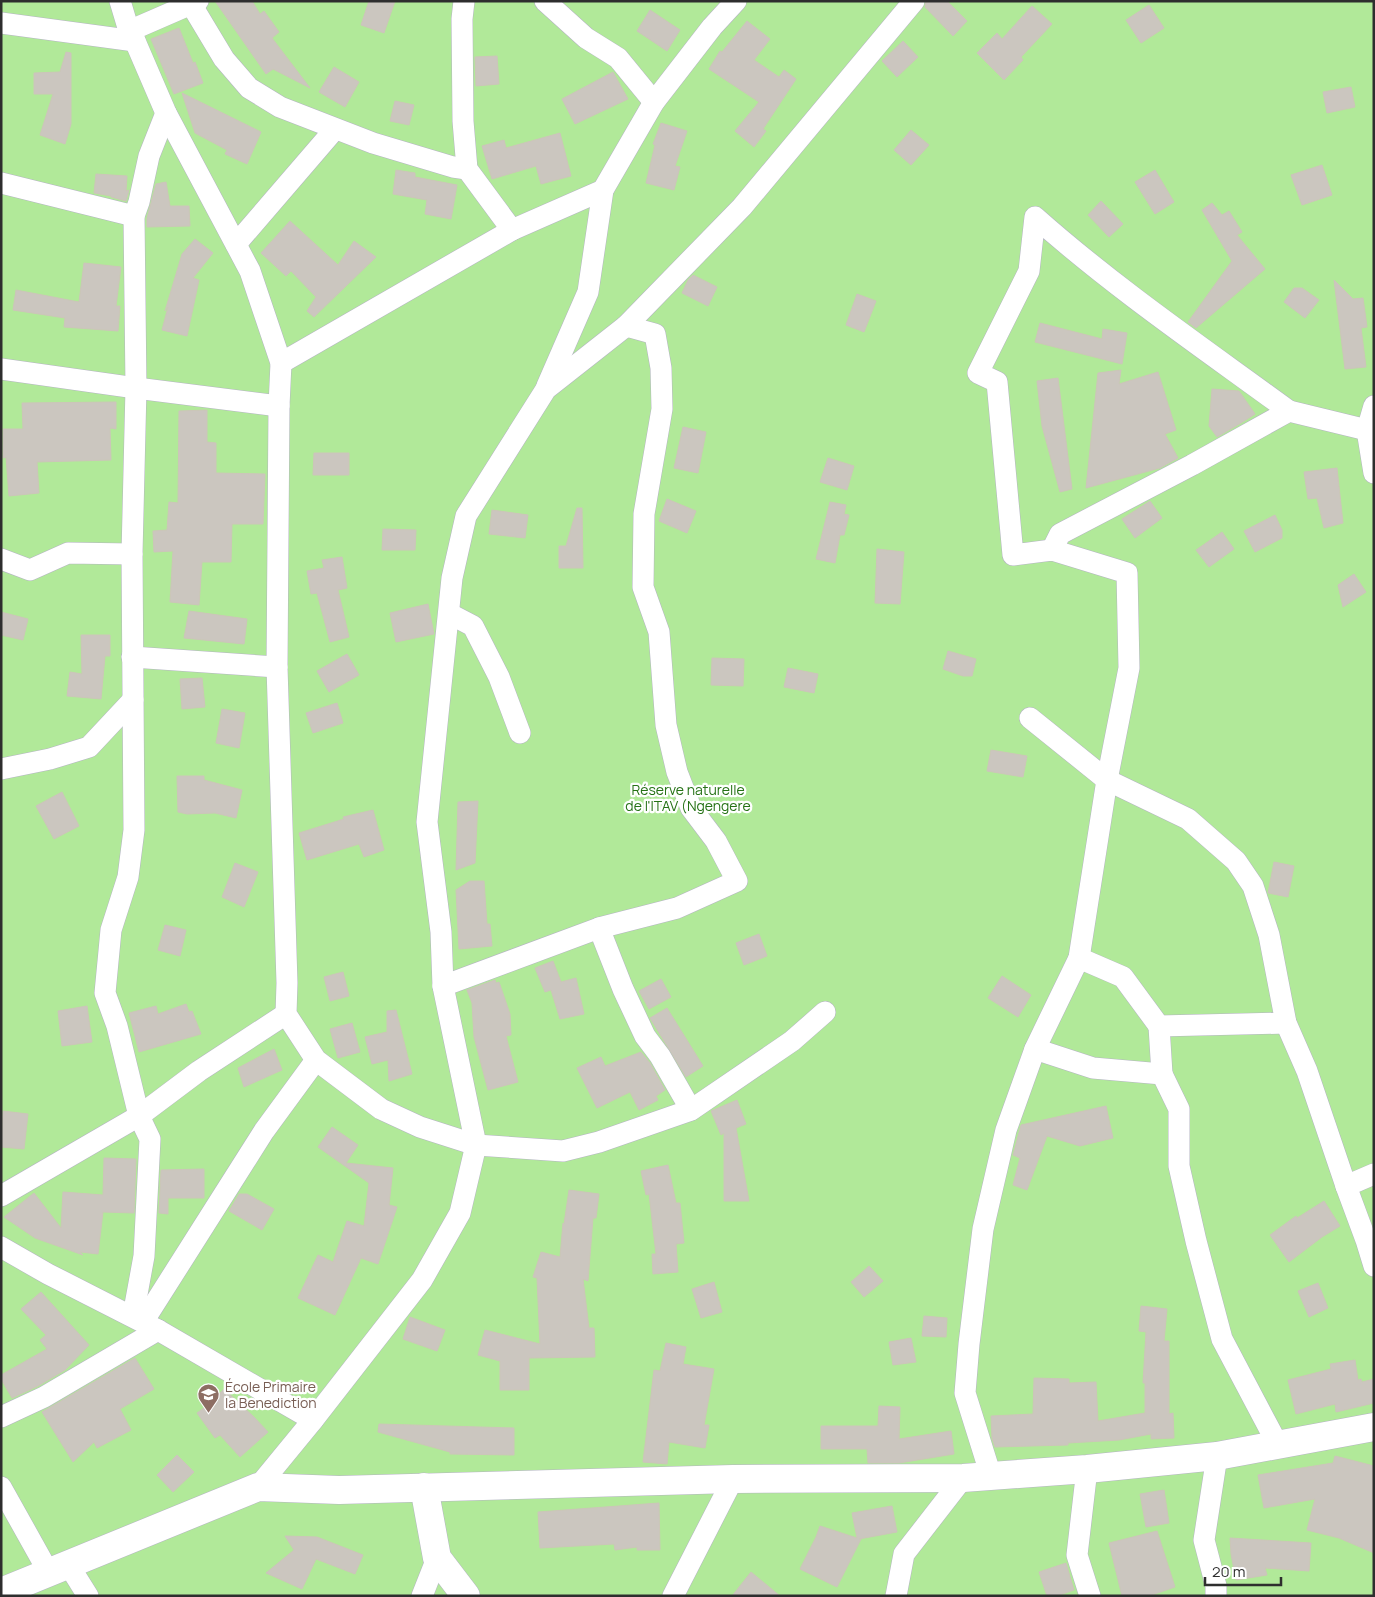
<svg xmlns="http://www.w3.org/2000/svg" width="1375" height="1597" font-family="Manrope,sans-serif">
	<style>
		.green { fill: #b1e999 }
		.building { fill: #cbc6bf; stroke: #ccc6b9 }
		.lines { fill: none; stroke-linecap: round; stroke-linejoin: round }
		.street-casing { stroke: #b4b5c2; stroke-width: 22 }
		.secondary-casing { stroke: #b4b5c2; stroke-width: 29 }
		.street { stroke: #fff; stroke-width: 21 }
		.secondary { stroke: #fff; stroke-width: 28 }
		.labels { text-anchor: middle; stroke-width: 4.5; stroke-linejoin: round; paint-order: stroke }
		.park-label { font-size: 14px; fill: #267216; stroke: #fff }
		.education-label { font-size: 14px; fill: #785e54; stroke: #fff; text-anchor: start }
	</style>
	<rect width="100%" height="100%" fill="#f0e9e0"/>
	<rect class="green" x="1" y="1" width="1373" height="1595"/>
	<g class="building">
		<polygon points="215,1 252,1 260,14 264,11 279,32 272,38 310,88 273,69 266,74"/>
		<polygon points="369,1 395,1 384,33 361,25"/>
		<polygon points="926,1 947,1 967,21 953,36 925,7"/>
		<polygon points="1149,5 1164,28 1141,43 1126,20"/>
		<polygon points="1032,6 1052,24 1021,57 1023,60 1004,80 977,53 997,33 1002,39"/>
		<polygon points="650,10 680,30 667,51 637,31"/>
		<polygon points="747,21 770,39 754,60 779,77 784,70 796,79 763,129 766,131 754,147 735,131 759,102 709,69 720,51 722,52"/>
		<polygon points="179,28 193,63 195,62 203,83 174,94 151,39"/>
		<polygon points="903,41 918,57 897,77 882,61"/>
		<polygon points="66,52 71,53 71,124 65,144 40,135 53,94 34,94 34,73 60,72"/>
		<polygon points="497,56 499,84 476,86 475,57"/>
		<polygon points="334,67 359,82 345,107 319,92"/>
		<polygon points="613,72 628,99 575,124 562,99"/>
		<polygon points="1351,87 1355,107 1327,113 1323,92"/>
		<polygon points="182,93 261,132 247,164 225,154 227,150 195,133"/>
		<polygon points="395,101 414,105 409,125 390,121"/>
		<polygon points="661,123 687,131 675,166 680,167 674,190 646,183 655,145 653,144"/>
		<polygon points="911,130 929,145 911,165 894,150"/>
		<polygon points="560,133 571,176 541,184 536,166 492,179 482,146 504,140 506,148"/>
		<polygon points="1322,165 1332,195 1302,205 1291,175"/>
		<polygon points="396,170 415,173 415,177 457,185 451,219 425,214 427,200 393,194"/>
		<polygon points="1155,170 1174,202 1155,214 1135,182"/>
		<polygon points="96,174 127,176 126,191 129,190 126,201 111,197 111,196 94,193"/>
		<polygon points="166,182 170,206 189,206 190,226 147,227 147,218 156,184"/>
		<polygon points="1101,201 1123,224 1109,237 1088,215"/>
		<polygon points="1212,203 1222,215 1229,211 1242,232 1237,235 1265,269 1196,328 1188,322 1232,261 1202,210"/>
		<polygon points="290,221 338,265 354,241 376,257 314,317 307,311 316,297 291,271 286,276 261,253"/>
		<polygon points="195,239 213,253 193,278 199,280 187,336 162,330 168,307 165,311 182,254"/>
		<polygon points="84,263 121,267 116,306 120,306 118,331 64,327 65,318 13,310 16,290 79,302"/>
		<polygon points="693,275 717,287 708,306 682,293 688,280"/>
		<polygon points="1334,280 1353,299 1363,298 1367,327 1361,328 1366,367 1345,369"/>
		<polygon points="1294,288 1302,288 1319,300 1305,318 1284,302"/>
		<polygon points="857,294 876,301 864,332 846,325"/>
		<polygon points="1040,323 1102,339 1103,329 1127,333 1122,364 1035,342"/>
		<polygon points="1121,370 1119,384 1158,372 1176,430 1165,434 1178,458 1160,468 1086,488 1098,373"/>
		<polygon points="1058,378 1072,489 1060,492 1042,426 1037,381"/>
		<polygon points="1212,389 1239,391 1255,414 1241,423 1217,437 1209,426"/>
		<polygon points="116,402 116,429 110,428 111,460 37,462 39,493 9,496 6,457 3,458 3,429 23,429 22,403"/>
		<polygon points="207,410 207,442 216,443 216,473 265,474 263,524 232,524 231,562 202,562 199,605 170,602 173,551 154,552 153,531 167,530 169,502 178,503 179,411"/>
		<polygon points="683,427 706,432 698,473 674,468"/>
		<polygon points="314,453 349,453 349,475 313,475"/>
		<polygon points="828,458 854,466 847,490 820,482"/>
		<polygon points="1337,468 1343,523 1324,528 1317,498 1308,499 1304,472"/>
		<polygon points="667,499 696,511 687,533 659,521"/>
		<polygon points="1150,501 1162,518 1135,538 1122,519"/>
		<polygon points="830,502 846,505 844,514 849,515 844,535 840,535 835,563 816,559"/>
		<polygon points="577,508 582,508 583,568 559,568 559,546 566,546"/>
		<polygon points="492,510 528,515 525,538 489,534"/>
		<polygon points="1275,515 1282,530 1282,538 1255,552 1244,531"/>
		<polygon points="383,529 416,530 415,550 382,550"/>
		<polygon points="1222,532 1234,549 1209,567 1196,550"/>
		<polygon points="877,549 904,552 900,604 875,603"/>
		<polygon points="342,557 347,588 338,590 349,637 330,642 317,593 311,594 307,571 324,568 322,560"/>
		<polygon points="1354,574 1366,592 1343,607 1338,585"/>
		<polygon points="428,604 434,634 396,642 390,613"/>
		<polygon points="189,611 247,619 244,644 184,638"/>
		<polygon points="1,612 28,619 23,640 1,635"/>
		<polygon points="81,635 110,635 110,656 105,656 101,699 67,696 70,672 82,674"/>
		<polygon points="948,651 976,659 972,676 963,676 943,669"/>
		<polygon points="347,654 359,675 329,692 317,671"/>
		<polygon points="712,658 744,659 743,686 711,685"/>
		<polygon points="788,668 818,674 814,693 784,687"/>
		<polygon points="202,678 205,707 182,709 180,679"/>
		<polygon points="337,703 343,723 313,733 306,713"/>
		<polygon points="222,709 245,713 239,748 216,743"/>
		<polygon points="991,750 1027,756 1023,777 987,771"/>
		<polygon points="177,776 204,776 204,780 242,790 236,818 215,813 187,814 178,812"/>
		<polygon points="62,792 79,826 54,839 36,806"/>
		<polygon points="478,801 475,863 456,870 458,802"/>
		<polygon points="373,810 384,850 364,857 359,844 307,860 299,833 344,819 343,817"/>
		<polygon points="1274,862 1294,866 1288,897 1268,893"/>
		<polygon points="235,863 258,872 244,907 222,897"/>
		<polygon points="470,881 484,881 487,924 490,924 492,946 459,949 456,890"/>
		<polygon points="165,925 186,930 180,956 158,950"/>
		<polygon points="759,934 767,956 744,965 736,943"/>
		<polygon points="553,961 561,982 576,978 584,1014 560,1019 551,990 545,992 535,968"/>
		<polygon points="343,972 349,996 330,1001 324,977"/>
		<polygon points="1002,976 1031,995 1018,1017 988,998"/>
		<polygon points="661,979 671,997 649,1009 639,991"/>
		<polygon points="495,980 496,983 499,982 510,1014 511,1035 506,1036 518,1082 488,1090 474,1037 472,1003 467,990"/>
		<polygon points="186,1004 189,1012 192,1011 201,1034 139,1052 129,1013 156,1006 158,1014"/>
		<polygon points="87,1006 92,1042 62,1046 58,1011"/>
		<polygon points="667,1008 703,1066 686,1077 650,1018"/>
		<polygon points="396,1010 412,1074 389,1081 388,1060 372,1064 365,1037 387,1032 387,1011"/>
		<polygon points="352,1023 360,1052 338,1058 330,1029"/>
		<polygon points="274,1049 282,1070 244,1087 238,1068"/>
		<polygon points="641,1052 650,1063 665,1090 656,1096 658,1100 639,1110 630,1092 597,1108 577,1068 601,1057 605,1066"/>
		<polygon points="737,1100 746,1124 736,1128 749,1201 724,1201 724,1133 721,1135 711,1111"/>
		<polygon points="1106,1106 1113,1138 1080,1146 1047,1136 1027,1190 1013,1185 1020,1158 1013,1155 1021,1125"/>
		<polygon points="3,1111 28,1114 24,1149 1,1147"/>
		<polygon points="332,1127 358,1145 346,1163 393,1168 389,1205 397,1207 378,1264 361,1258 335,1315 298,1298 318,1255 333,1262 347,1221 364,1226 369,1183 318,1147"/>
		<polygon points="104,1158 136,1159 134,1213 103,1212 98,1254 80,1252 83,1255 35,1238 4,1217 34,1193 61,1228 63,1192 103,1195"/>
		<polygon points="668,1165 676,1203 680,1203 684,1243 676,1244 678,1272 653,1274 652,1254 656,1254 649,1194 646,1195 641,1171"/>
		<polygon points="204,1169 204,1198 168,1198 168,1214 159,1213 161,1170"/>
		<polygon points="569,1190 599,1194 596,1218 593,1218 588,1281 583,1279 589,1328 594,1328 595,1357 529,1358 529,1390 500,1390 500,1361 478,1355 485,1330 540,1344 537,1278 533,1277 541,1252 560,1257 563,1223 564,1224"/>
		<polygon points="239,1194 247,1194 274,1209 262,1230 229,1211"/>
		<polygon points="1324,1201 1340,1226 1322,1237 1289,1262 1270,1235 1296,1216 1297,1218"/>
		<polygon points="869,1266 883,1281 864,1297 851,1282"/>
		<polygon points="714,1282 722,1312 701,1318 692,1289"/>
		<polygon points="1318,1283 1328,1308 1309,1317 1298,1291"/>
		<polygon points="41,1292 89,1345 65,1370 38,1386 12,1398 1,1379 1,1375 47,1349 40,1340 46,1335 21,1309"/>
		<polygon points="1141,1306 1167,1309 1164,1341 1169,1341 1169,1414 1173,1413 1174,1438 1151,1439 1151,1434 1119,1440 1068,1443 1068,1445 995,1447 992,1438 991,1416 1033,1414 1034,1378 1069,1379 1069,1383 1096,1382 1098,1421 1145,1413 1145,1383 1143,1383 1146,1332 1139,1331"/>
		<polygon points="924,1316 947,1318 946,1337 922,1336"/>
		<polygon points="410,1317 445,1330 437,1351 403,1339"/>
		<polygon points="911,1338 916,1362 893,1365 889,1342"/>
		<polygon points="666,1343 686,1347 683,1364 714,1369 704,1425 709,1425 705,1448 669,1442 667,1464 643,1462 654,1370 660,1371"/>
		<polygon points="135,1358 154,1389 120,1409 131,1430 97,1448 94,1442 73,1462 42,1412"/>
		<polygon points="1355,1360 1358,1380 1361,1379 1362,1382 1374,1379 1374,1403 1336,1412 1335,1404 1296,1414 1288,1380 1331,1369 1330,1364"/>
		<polygon points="224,1389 254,1417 268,1432 240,1457 220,1435 215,1438 197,1413 208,1405"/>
		<polygon points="879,1406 900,1407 899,1439 951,1431 954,1454 899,1463 868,1463 867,1449 821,1449 821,1426 878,1426"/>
		<polygon points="379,1424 514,1428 514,1455 450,1454 450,1452 378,1432"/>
		<polygon points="177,1455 194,1472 173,1492 157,1475"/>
		<polygon points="1335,1456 1374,1466 1374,1553 1339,1538 1307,1530 1315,1499 1264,1508 1258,1475 1333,1463"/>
		<polygon points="1164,1490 1169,1523 1146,1527 1140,1494"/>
		<polygon points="659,1503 660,1550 637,1550 637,1547 615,1550 614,1544 540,1548 538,1512"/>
		<polygon points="892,1506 897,1532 859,1539 861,1539 837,1587 800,1569 816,1537 820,1526 857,1538 852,1513"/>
		<polygon points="1157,1531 1175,1587 1149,1596 1122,1596 1109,1543"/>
		<polygon points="285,1536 317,1537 363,1555 355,1574 316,1559 302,1589 266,1573 294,1550"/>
		<polygon points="1230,1538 1311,1543 1309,1571 1265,1568 1267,1575 1236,1580 1231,1554"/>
		<polygon points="1066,1563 1074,1590 1057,1596 1047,1596 1039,1572"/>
		<polygon points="751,1572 780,1596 732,1596"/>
	</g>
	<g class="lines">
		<defs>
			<g id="street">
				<polyline points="120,1 129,31 135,41 166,113 250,271 281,363 279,406 277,667 287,983 286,1014 316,1060 381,1109 420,1127 476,1145 563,1151 599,1142 691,1110 792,1041 825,1012"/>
				<polyline points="464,1 462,19 463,121 467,169 512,230"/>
				<polyline points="545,1 586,38 618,58 654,102"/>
				<polyline points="191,4 224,59 249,88 280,107 373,143 453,167 467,169"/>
				<polyline points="1,23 135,41"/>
				<polyline points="129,31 198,1"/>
				<polyline points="1,183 134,216"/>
				<polyline points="236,244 335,129"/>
				<polyline points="281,363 512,230 603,190"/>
				<polyline points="1,369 136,388 279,406"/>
				<polyline points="547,386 588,292 603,190 654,102 712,27 736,1"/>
				<polyline points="1374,406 1367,430 1374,473"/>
				<polyline points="1052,550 1060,534 1192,465 1289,411 1367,430"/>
				<polyline points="1,559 30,570 68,553 132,554"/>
				<polyline points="450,614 473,626 499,677 520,733"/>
				<polyline points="132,657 277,667"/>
				<polyline points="1030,718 1107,780 1188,819 1236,861 1253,886 1269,935 1286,1023 1307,1071 1346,1186 1366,1240 1374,1266"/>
				<polyline points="1,769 50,759 89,747 133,700"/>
				<polyline points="599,928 623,989 645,1036 660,1056 691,1110"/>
				<polyline points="1079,958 1123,977 1159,1026 1286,1023"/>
				<polyline points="443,986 599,928 677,908 737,881 716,841 691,808 677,772 666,725 659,632 643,587 644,514 662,409 661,368 655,334 626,326"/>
				<polyline points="1159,1026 1162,1074"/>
				<polyline points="1035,1049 1093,1068 1162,1074 1179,1109 1179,1166 1196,1241 1222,1339 1278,1445"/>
				<polyline points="1346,1186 1374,1174"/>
				<polyline points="1,1196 139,1116 199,1071 286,1014"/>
				<polyline points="1,1247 48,1274 158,1330 313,1420"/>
				<polyline points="133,1316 144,1256 150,1139 139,1116 117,1026 105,993 111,930 128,877 134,830 132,554 136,388 134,216 139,202 149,156 166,113"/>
				<polyline points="143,1322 264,1131 316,1060"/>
				<polyline points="1,1417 44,1397 158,1330"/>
				<polyline points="1087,1469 1077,1555 1090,1596"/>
				<path d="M991 1476 965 1393 969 1344 983 1229 1006 1130 1035 1049 1079 958 1107 780 1129 668 1127 573 1052 550 1013 555 997 382 978 373 1029 271 1035 217C1115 288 1203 348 1289 411"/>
				<polyline points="1,1487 49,1573"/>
				<polyline points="258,1487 313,1420 422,1280 460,1213 476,1145 443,986 441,932 427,822 452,578 466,516 546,389 626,326 742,207 914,1"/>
				<polyline points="68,1564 88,1596"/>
				<polyline points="422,1596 437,1558"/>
				<polyline points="673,1596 733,1479"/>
				<polyline points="896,1596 904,1554 963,1478"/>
				<polyline points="1216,1596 1216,1586 1204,1540 1217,1456"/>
			</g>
			<g id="secondary">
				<polyline points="424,1487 437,1558 466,1596"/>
				<polyline points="1,1592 258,1487 339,1490 733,1479 963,1478 1087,1469 1217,1456 1374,1427"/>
			</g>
		</defs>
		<use href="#street" class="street-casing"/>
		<use href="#secondary" class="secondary-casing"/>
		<use href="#street" class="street"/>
		<use href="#secondary" class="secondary"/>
	</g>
	<defs>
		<symbol id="school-pin" viewBox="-11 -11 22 30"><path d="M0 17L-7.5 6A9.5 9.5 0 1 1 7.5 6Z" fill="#8d6e63" stroke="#fff"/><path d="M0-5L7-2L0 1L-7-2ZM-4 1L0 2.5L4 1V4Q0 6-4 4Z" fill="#fff"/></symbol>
	</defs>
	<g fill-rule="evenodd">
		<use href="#school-pin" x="196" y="1382" width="25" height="34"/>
	</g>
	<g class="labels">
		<g class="park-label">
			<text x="688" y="795">Réserve naturelle<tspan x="688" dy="16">de l'ITAV (Ngengere</tspan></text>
		</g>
		<g class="education-label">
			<text x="225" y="1392">École Primaire<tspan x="225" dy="16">la Benediction</tspan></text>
		</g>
	</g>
	<rect width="1375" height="1597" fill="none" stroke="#2e2e2e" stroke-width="5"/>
	<path d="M1205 1577v8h76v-8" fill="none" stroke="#2e2e2e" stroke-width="2.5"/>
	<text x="1212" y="1577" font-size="15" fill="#2e2e2e" stroke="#ffffff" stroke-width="4" paint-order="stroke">20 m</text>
</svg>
